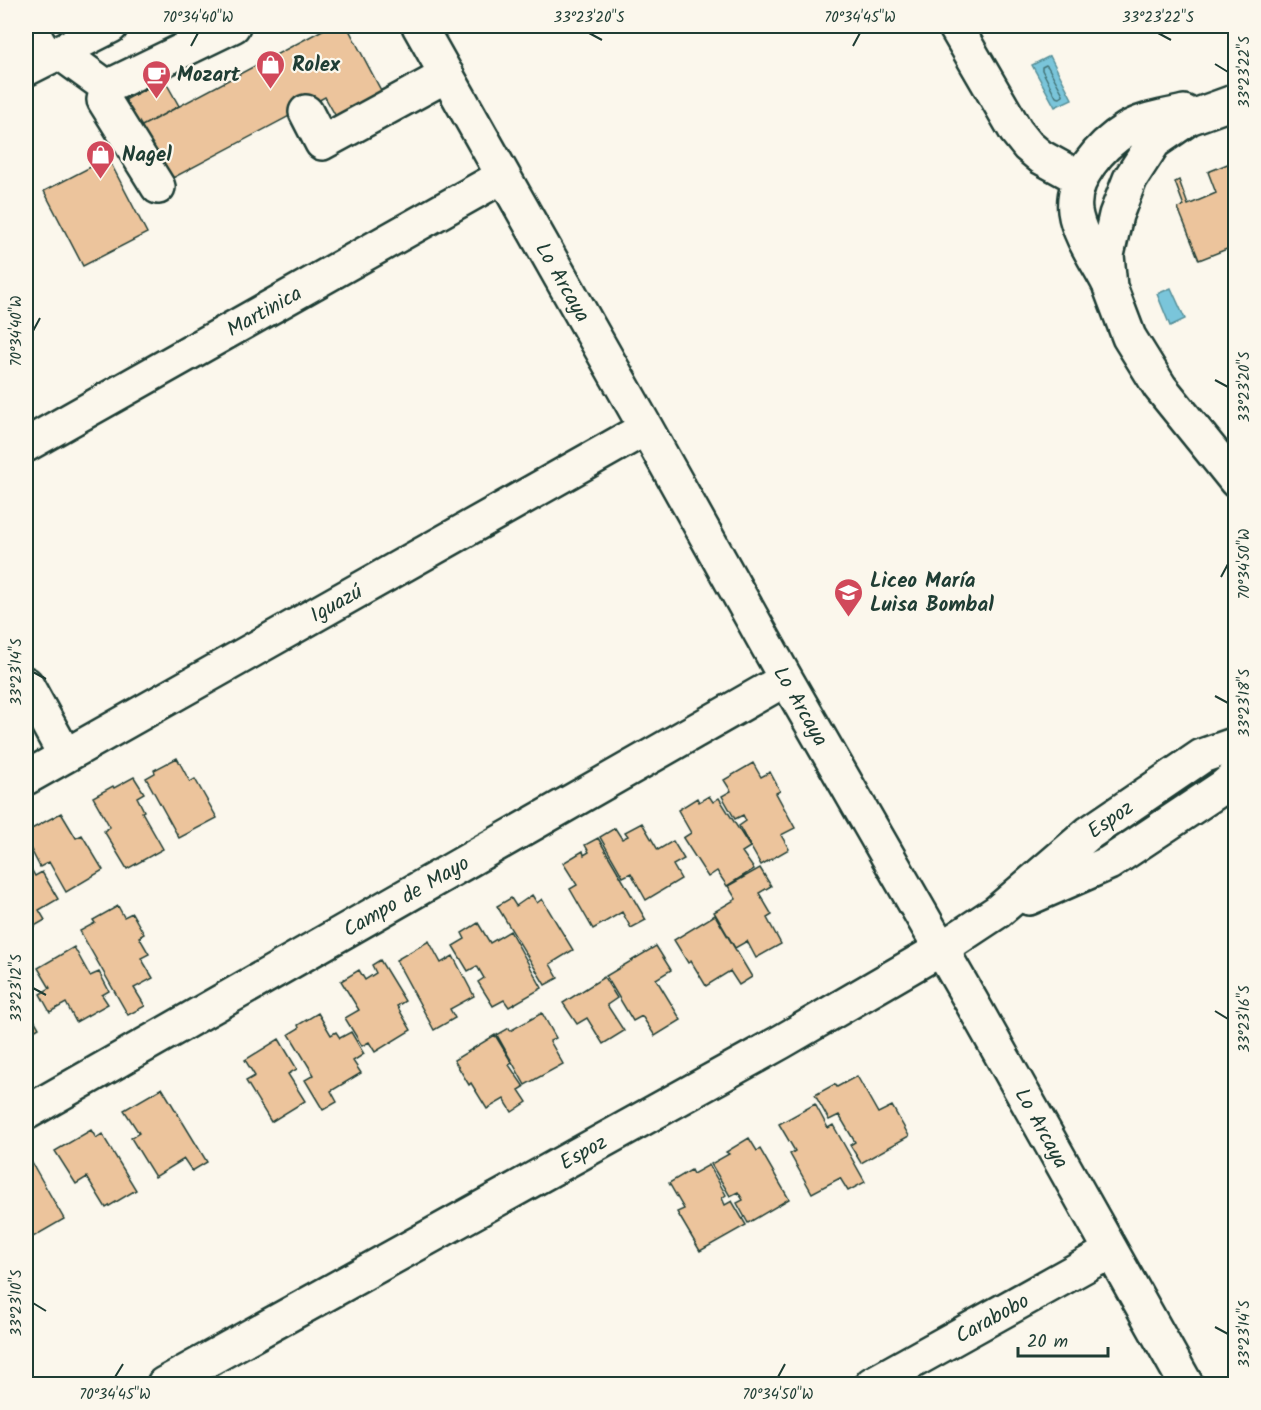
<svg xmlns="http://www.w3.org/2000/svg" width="1261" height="1410" viewBox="0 0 1261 1410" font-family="Kalam,sans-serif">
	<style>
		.water { fill: #7ac5da; stroke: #568f98; stroke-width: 1.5 }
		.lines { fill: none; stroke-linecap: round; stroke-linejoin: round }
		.shore { stroke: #437376; stroke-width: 1.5 }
		.building { fill: #ecc49c; stroke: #1f3d34; stroke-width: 1.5 }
		.minor-casing { stroke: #1f3d34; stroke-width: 38 }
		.major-casing { stroke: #1f3d34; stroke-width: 38 }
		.minor { stroke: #fbf7ec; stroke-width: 33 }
		.major { stroke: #fbf7ec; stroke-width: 33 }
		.ticks { fill: none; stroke: #1f3d34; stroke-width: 2 }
		.labels { text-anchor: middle; stroke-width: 4.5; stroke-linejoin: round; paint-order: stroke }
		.poi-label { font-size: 21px; font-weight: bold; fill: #1f3d34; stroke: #fbf7ec; text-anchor: start }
		.street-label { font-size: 21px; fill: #1f3d34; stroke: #fbf7ec }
		.neatline { fill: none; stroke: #1f3d34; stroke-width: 2 }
		.ticks-label { font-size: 15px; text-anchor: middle; fill: #1f3d34 }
	</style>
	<rect width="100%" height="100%" fill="#fbf7ec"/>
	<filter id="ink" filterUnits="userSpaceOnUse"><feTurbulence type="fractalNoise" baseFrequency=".0167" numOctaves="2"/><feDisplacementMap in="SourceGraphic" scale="12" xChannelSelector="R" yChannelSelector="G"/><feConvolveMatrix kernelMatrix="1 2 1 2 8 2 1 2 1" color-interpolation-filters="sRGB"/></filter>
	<g filter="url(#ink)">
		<path class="water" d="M1050,56L1072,99L1055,107L1032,65Z
			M1171,288L1185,319L1170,326L1157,294Z"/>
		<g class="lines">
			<path class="shore" d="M1046,65L1048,67L1063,94V96L1060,98L1056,97L1042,70V67Z"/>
		</g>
		<path class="building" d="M330,26H347L385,98L339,122L325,97L169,180L140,127Z
			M164,79L179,106L140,127L125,100Z
			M108,158L147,233L83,266L44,191Z
			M1230,163L1236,176V252L1234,253L1232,247L1199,260L1178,208L1184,206L1175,182L1179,180L1188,205L1216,193L1208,172Z
			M177,758L190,782L195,779L217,818L179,838L146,778L155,773L154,770Z
			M753,763L761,777L770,772L780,791L776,793L795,828L781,835L789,849L761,865L739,826L746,821L743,815L735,819L722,796L731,791L724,780Z
			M134,777L144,793L137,797L144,811L142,812L163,849L127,869L104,831L110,827L93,797L113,786L114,788Z
			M709,796L713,802L719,798L750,847L742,852L754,869L727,886L717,871L708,877L683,838L691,833L678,810L697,798L699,802Z
			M61,813L76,838L82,835L103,870L66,892L49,862L40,867L26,840V832Z
			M642,823L658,850L673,841L684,859L673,865L681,879L646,900L631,873L623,877L600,837L615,828L622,839L628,836L625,832Z
			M598,838L646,920L631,928L622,912L593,929L570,889L577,885L563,863L583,851L584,855L589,852L585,845Z
			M26,860L35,876L42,872L58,899L39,910L45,920L26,931Z
			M760,868L771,886L759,893L772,915L767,918L781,944L756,958L747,941L735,948L714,912L736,899L728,886Z
			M532,895L537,903L542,899L573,950L550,964L558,978L545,985L497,906L511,898L516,906Z
			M118,906L124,917L132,913L144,934L139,937L149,954L141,958L153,978L134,988L145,1006L128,1015L80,931L95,923L93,920Z
			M715,915L752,977L739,985L730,971L706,986L691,961L688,963L674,940Z
			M478,923L490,943L510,931L542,988L509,1007L504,1000L493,1006L478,982L484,978L477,966L468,971L453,946L465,939L462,933Z
			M429,941L441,963L453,956L474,996L450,1009L455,1018L434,1030L396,960Z
			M656,946L671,970L656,979L681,1020L655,1036L642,1016L633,1021L606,976Z
			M74,947L90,976L99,972L109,991L102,995L108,1004L76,1022L66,1003L50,1012L40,994L50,988L38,968Z
			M380,960L405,1001L397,1006L411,1030L375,1052L369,1042L362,1046L345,1018L359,1010L341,981L359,970L365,980L376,973L372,965Z
			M604,977L617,998L607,1005L624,1031L603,1044L587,1018L577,1024L563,1003Z
			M26,1006L39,1028L26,1036Z
			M318,1013L331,1035L336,1032L340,1038L351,1032L364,1054L353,1061L361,1073L331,1091L337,1102L323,1110L305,1080L314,1075L289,1034L299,1028L298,1025Z
			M542,1013L556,1038L550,1041L563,1064L525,1085L497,1035L509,1028L510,1031Z
			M495,1035L512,1063L509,1065L524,1087L519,1090L527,1102L512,1112L504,1099L487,1109L471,1083L469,1085L454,1060Z
			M279,1039L297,1069L288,1074L305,1101L271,1122L246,1081L255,1076L245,1060Z
			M857,1076L878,1113L892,1106L909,1136L861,1163L850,1145L855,1142L839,1115L829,1120L815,1095L835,1084L837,1087Z
			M162,1088L207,1162L192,1171L184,1159L155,1177L131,1138L139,1133L124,1110Z
			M815,1104L828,1128L833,1125L865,1182L848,1191L840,1178L812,1193L790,1154L795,1151L779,1124Z
			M91,1130L96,1138L102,1134L136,1190L106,1208L87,1177L76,1184L55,1151Z
			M749,1138L757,1151L760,1149L789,1199L748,1223L737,1203L743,1200L738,1192L730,1196L711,1164L729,1154L726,1152Z
			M32,1163L64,1219L26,1241V1167Z
			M709,1165L726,1195L722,1198L725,1205L732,1201L746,1225L700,1251L677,1212L684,1209L669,1183L691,1170L693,1174Z"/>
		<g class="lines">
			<defs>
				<path id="minor" d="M29,26L47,58
					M419,26L517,200L646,428L786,679L971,1001L1186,1384
					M955,26L1016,131L1028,146L1041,157L1081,179
					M59,52L107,87L233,26
					M107,87L104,100L158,187
					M1236,101L1189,118L1154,142L1130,179L1116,215L1107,255L1110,287L1129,337L1160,387L1236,481
					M306,112L322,143L447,75
					M1108,282C1097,261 1078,234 1075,211C1071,178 1101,145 1127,129C1144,119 1165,117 1184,112
					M26,445L503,176
					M26,684L65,755
					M26,778L646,428
					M1029,898L1109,863L1223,787L1236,776
					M26,1113L786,679
					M164,1384L781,1042L941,949L997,912L1089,833L1202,756L1236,744
					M872,1384L1111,1251"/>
				<path id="major" d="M26,69L111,26"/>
			</defs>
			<use href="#minor" class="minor-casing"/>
			<use href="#major" class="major-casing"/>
			<use href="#minor" class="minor"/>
			<use href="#major" class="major"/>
		</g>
	</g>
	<path class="ticks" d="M589,33L602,40M1158,33L1171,40M191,46L198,33M853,46L860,33M1215,64L1228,72M33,331L40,318M1215,380L1228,387M1221,577L1228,564M33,672L46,679M1215,696L1228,703M33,988L46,995M1215,1011L1228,1019M33,1303L46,1311M1215,1327L1228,1334M115,1377L123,1364M778,1377L785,1364"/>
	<defs>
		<symbol id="shop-pin" viewBox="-11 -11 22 30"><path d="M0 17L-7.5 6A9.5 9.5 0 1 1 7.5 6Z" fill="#d1495b" stroke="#fbf7ec"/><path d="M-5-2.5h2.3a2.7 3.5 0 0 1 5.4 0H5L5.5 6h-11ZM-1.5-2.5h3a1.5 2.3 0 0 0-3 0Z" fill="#fff"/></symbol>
		<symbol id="cafe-pin" viewBox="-11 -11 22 30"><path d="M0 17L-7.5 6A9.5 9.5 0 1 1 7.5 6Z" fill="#d1495b" stroke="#fbf7ec"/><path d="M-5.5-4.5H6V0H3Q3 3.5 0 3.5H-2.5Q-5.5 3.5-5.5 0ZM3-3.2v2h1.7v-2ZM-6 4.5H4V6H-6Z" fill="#fff"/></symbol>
		<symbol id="school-pin" viewBox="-11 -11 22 30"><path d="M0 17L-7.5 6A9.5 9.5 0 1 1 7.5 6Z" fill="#d1495b" stroke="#fbf7ec"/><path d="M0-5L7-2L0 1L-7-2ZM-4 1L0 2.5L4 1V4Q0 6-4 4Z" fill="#fff"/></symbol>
	</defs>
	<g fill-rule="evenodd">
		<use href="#shop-pin" x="254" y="48" width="33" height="45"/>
		<use href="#cafe-pin" x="140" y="58" width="33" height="45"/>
		<use href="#shop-pin" x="84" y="138" width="33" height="45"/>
		<use href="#school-pin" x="832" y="576" width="33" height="45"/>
	</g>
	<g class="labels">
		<g class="poi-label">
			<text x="292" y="71">Rolex</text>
			<text x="177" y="81">Mozart</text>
			<text x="122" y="161">Nagel</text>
			<text x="870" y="587">Liceo María<tspan x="870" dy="24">Luisa Bombal</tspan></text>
		</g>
		<g class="street-label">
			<text transform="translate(563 282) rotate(60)" y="7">Lo Arcaya</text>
			<text transform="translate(264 311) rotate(-29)" y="7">Martinica</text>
			<text transform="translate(336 603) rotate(-29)" y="7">Iguazú</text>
			<text transform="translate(801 706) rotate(60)" y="7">Lo Arcaya</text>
			<text transform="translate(1110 819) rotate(-35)" y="7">Espoz</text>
			<text transform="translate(406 896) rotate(-30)" y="7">Campo de Mayo</text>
			<text transform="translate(1042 1128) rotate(61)" y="7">Lo Arcaya</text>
			<text transform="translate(583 1152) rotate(-29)" y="7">Espoz</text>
			<text transform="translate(992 1318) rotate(-29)" y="7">Carabobo</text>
		</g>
	</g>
	<rect width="1261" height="1410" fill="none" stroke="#fbf7ec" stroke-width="66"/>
	<path d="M1018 1347v9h90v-9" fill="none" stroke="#1f3d34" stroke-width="3"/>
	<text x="1027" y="1347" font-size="18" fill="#1f3d34" stroke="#fbf7ec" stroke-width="4.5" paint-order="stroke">20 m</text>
	<rect x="33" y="33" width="1195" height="1344" class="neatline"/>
	<g class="ticks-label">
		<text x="198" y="22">70°34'40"W</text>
		<text x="589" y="22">33°23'20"S</text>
		<text x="860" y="22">70°34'45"W</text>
		<text x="1158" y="22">33°23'22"S</text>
		<text transform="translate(1244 72) rotate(-90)" y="5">33°23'22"S</text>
		<text transform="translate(16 331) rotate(-90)" y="5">70°34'40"W</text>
		<text transform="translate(1244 387) rotate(-90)" y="5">33°23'20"S</text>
		<text transform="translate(1244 564) rotate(-90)" y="5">70°34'50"W</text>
		<text transform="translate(16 672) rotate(-90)" y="5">33°23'14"S</text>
		<text transform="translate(1244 703) rotate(-90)" y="5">33°23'18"S</text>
		<text transform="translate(16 988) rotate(-90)" y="5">33°23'12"S</text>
		<text transform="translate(1244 1019) rotate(-90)" y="5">33°23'16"S</text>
		<text transform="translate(16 1303) rotate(-90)" y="5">33°23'10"S</text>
		<text transform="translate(1244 1334) rotate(-90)" y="5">33°23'14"S</text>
		<text x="115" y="1399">70°34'45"W</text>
		<text x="778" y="1399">70°34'50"W</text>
	</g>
</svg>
